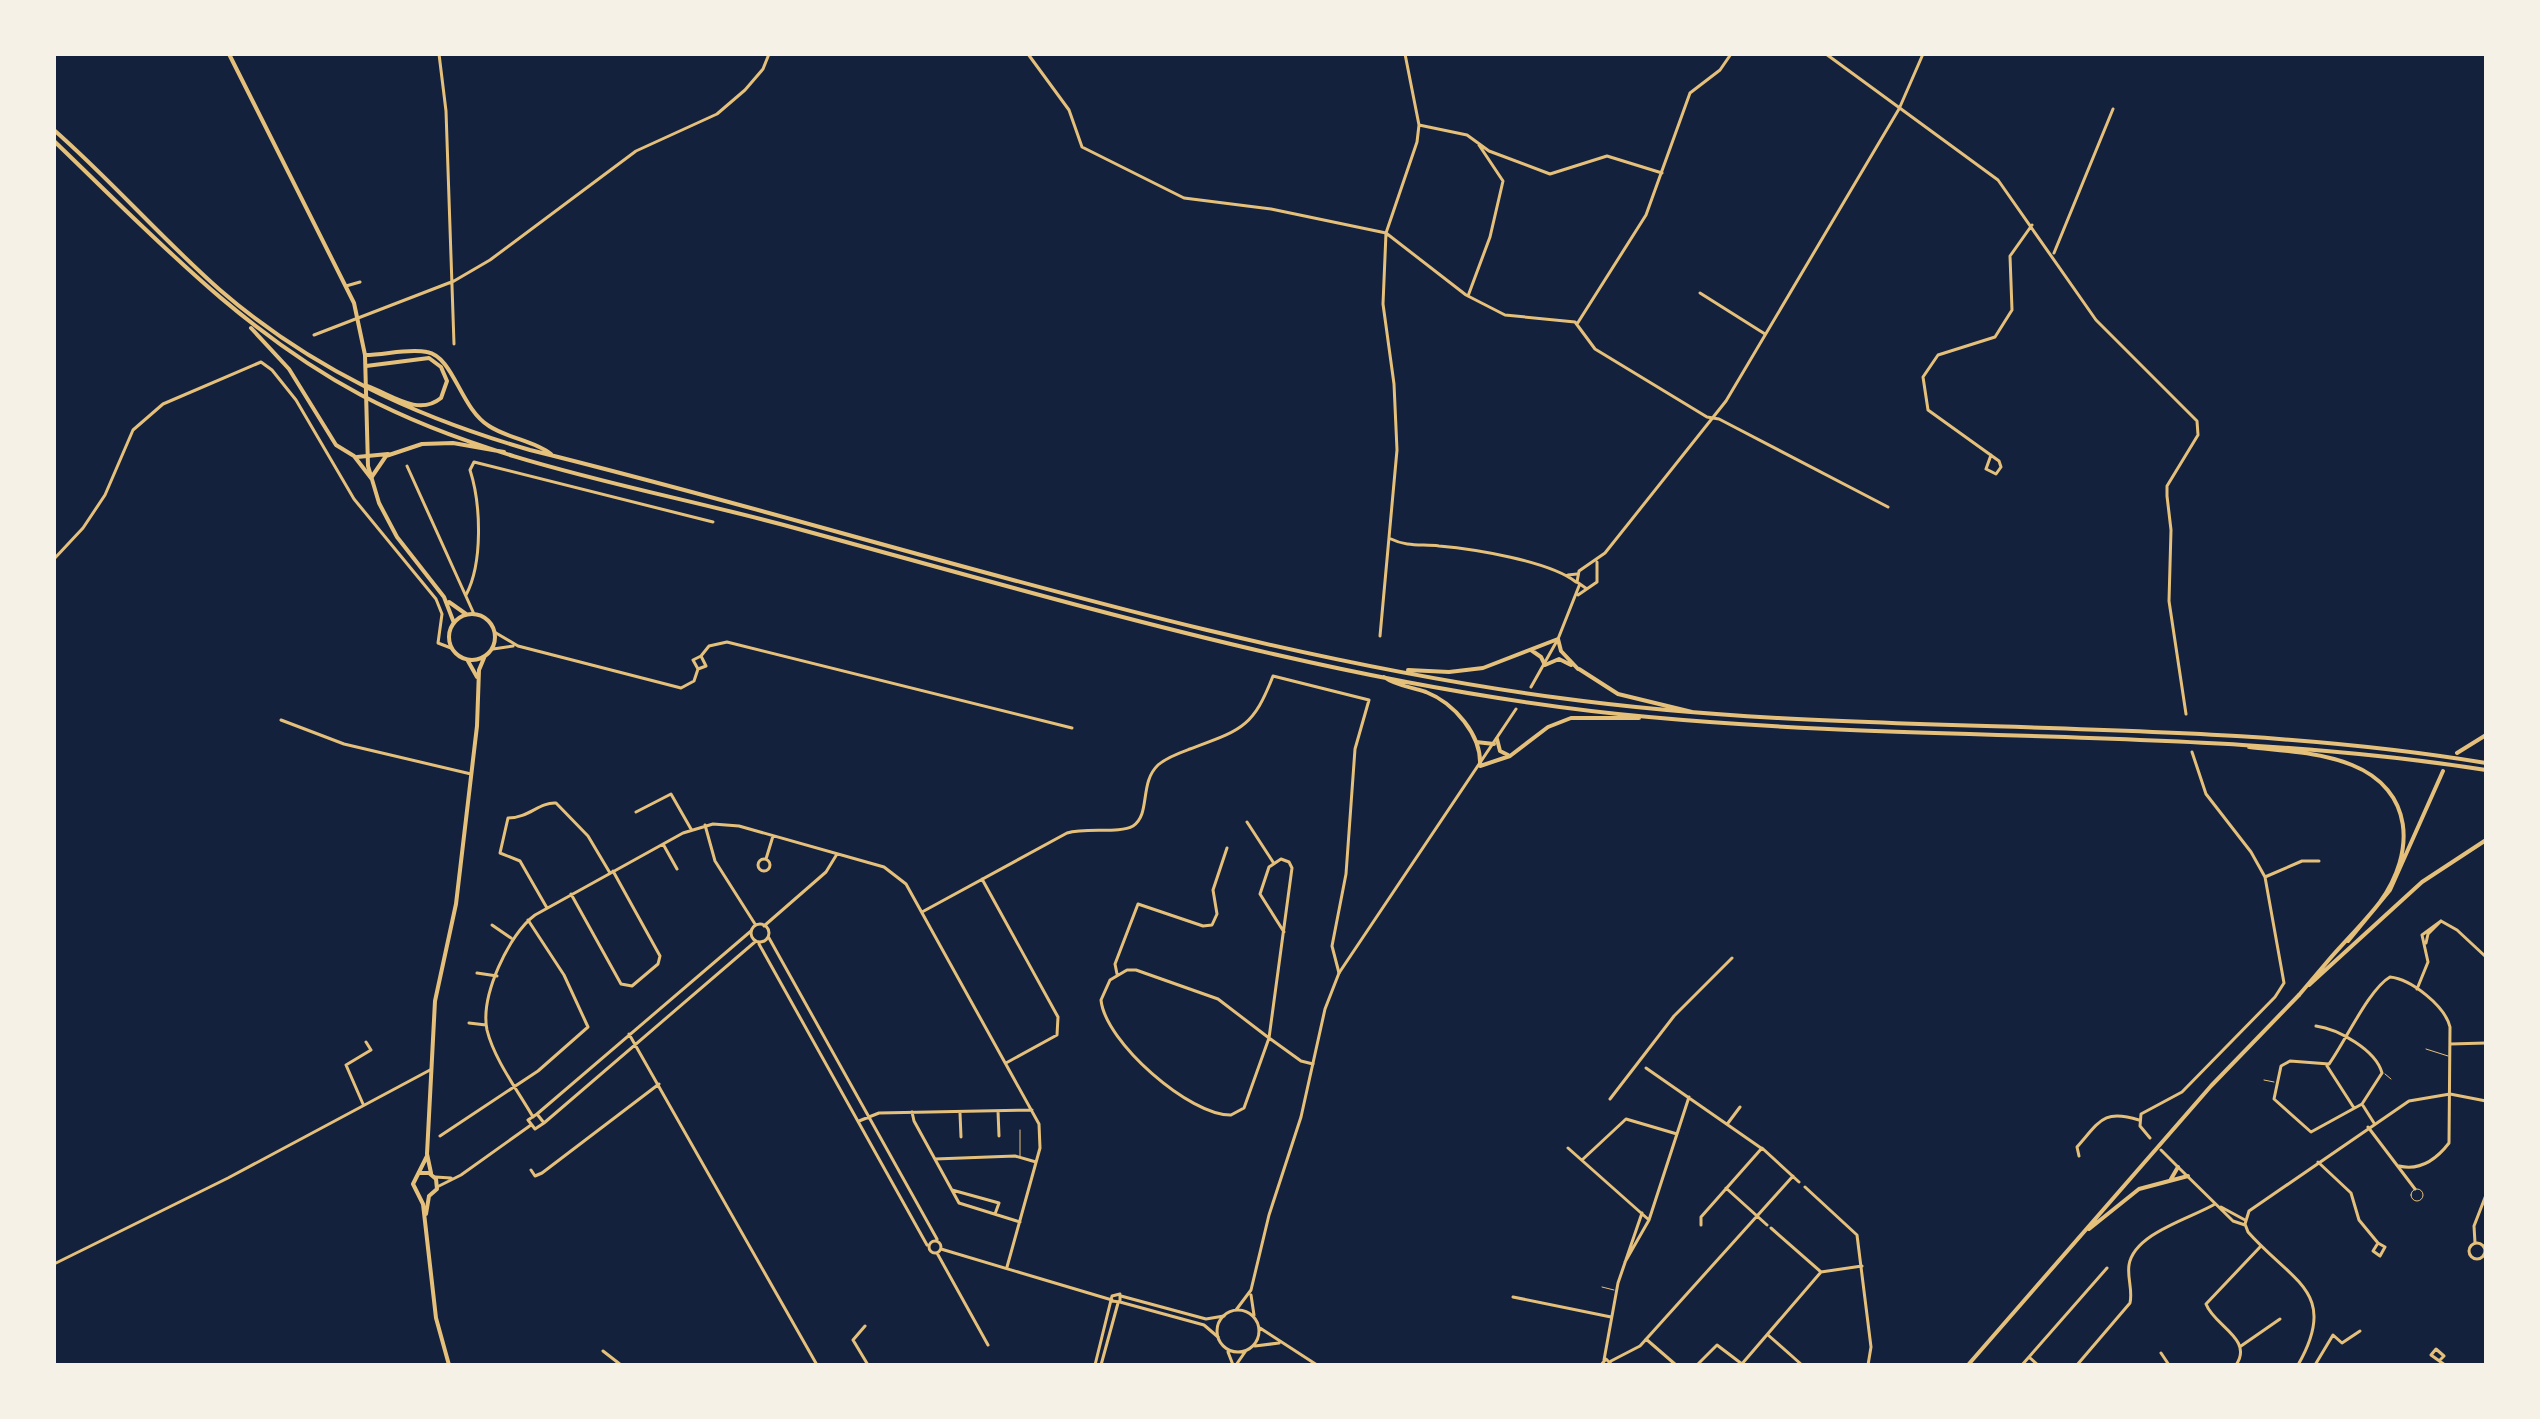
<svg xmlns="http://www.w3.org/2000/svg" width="2540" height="1419" viewBox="0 0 2540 1419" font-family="'Fira Sans',sans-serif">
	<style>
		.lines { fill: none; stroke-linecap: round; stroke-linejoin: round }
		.service { stroke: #e5c07b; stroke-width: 1 }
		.minor { stroke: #e5c07b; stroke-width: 3 }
		.tertiary { stroke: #e5c07b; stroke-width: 3 }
		.secondary { stroke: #e5c07b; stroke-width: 4 }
		.primary { stroke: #e5c07b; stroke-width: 4 }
		.trunk { stroke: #e5c07b; stroke-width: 4 }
	</style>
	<rect width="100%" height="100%" fill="#14213d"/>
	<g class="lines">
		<path class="service" d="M2426,1049L2448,1056
			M2385,1074L2391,1079
			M2264,1080L2274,1082
			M1020,1130V1156
			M2411 1195a6 6 0 1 1 12 0a6 6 0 1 1-12 0Z
			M1602,1287L1614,1290"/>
		<path class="minor" d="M439,54L446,111L454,344
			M1028,54L1069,110L1082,147L1184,198L1271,209L1386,233L1466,295L1505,315L1575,322L1595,349L1707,417L1719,419L1888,507
			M1826,54L1998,180L2096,320L2197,421L2198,435L2167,486V496L2171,530L2169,601L2186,714
			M1419,125L1467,135L1489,151L1550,174L1607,156L1662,173
			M2054,253L2113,109
			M346,286L360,282
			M1700,293L1765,334
			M1468,296L1490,237L1503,181L1479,145
			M1577,324L1646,215L1690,93L1720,70L1731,54
			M314,335L454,281L490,260L636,151L717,114L745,90L763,69L769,54
			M1991,455L1986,469L1996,474L2001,467L1999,461L1928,410L1923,377L1938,355L1995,337L2012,310L2010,256L2032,225
			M407,466L474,614
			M1391,539C1407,547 1422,544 1439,546C1474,549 1549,561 1576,582
			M54,559L83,528L105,495L133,430L163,404L261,362L272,370L296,400L354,499L436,599L442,614L438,643L451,648
			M1568,575L1577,574
			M466,595C483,563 481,504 470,470L474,462L713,522
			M496,633L518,646L681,688L694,681L698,669L706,666L701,656L693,660L698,669
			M1380,636L1397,450L1394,384L1383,304L1386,233L1417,142L1419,125L1405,54
			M493,649L513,646
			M701,656L709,646L727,642L1072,728
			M281,720L344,744L471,774
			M636,812L671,794L691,829
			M1247,822L1273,862
			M705,825L715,861L755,924
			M663,844L677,869
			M758 865a6 6 0 1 1 12 0a6 6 0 1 1-12 0Z
			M766,859L773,836
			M2265,877L2302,861H2319
			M982,879L1058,1017L1057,1035L1006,1063
			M571,894L621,984L632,986L658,964L660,956L613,871
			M547,908L520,861L500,853L508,818C529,818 539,802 556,803L588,836L610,873
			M922,912L1067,833C1086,827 1119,834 1133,826C1151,814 1139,783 1158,765C1167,757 1179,753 1190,749C1241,730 1253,728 1273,676L1369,700L1355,749L1346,874L1332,946L1339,973
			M2441,921L2457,930L2486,957
			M751 933a9 9 0 1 1 18 0a9 9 0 1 1-18 0Z
			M492,925L511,938
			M764,926L826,872L837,854
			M1284,932L1260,894L1269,867L1281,859L1289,862L1292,868L1269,1038L1301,1061L1313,1064
			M769,938L937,1239
			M2426,943L2428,934L2441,921
			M759,944L927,1245
			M1127,970H1136L1218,999L1269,1038L1244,1108L1231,1115C1190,1116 1105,1042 1101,1000L1110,980Z
			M477,973L497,976
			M1117,974L1115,964L1138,904L1203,926L1212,925L1217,914L1213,890L1227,848
			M2417,989L2428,962L2422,935L2441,921
			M469,1023L486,1025
			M2316,1026C2338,1029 2376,1050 2382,1073L2362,1104L2311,1132L2274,1099L2281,1066L2290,1061L2329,1064C2345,1042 2369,989 2390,977C2411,979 2445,1006 2450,1027L2449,1143C2436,1160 2420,1171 2399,1166
			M629,1034L817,1365
			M2450,1044L2486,1043
			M2327,1066L2354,1108
			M1646,1068L1761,1148
			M1610,1099L1674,1016L1732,958
			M363,1104L346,1065L371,1050L366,1042
			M2362,1104L2374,1123
			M998,1111L999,1136
			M912,1112L914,1121L959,1203L1020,1222
			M960,1113L961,1137
			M537,1114L751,931
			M537,1114L544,1123L535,1129L528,1120Z
			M533,1117C518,1091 494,1059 487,1030C480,996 509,934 535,915L683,833L713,824L739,826L884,867L906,884L1039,1124L1040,1148L1007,1267
			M859,1121L879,1113L1032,1110
			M544,1123L756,941
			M1728,1123L1740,1107
			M2368,1127L2415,1189
			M440,1136L538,1071L588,1027L564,975L528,920
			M2150,1138L2140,1126L2141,1114L2182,1092L2275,997L2284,983L2265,877L2251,852L2206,794L2192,752
			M1568,1148L1649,1220
			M2161,1150L2178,1167
			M2079,1156L2077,1147C2100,1121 2103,1109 2139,1120
			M935,1159L1015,1156L1036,1162
			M1582,1160L1626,1119L1677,1134
			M2318,1162L2351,1193L2359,1220L2378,1243L2385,1247L2380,1256L2373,1251L2378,1243
			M531,1170L535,1176L542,1173L659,1084
			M435,1177L451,1178
			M437,1187L461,1175L531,1125
			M1805,1187L1857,1235L1871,1347L1868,1365
			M1726,1188L1767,1225
			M952,1190L999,1203L995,1214
			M1701,1225V1217L1762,1148L1799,1182
			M1771,1228L1821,1272L1862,1266
			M929 1247a6 6 0 1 1 12 0a6 6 0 1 1-12 0Z
			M2469 1251a8 8 0 1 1 16 0a8 8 0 1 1-16 0Z
			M2475,1243L2474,1226L2486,1195
			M941,1249L1112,1300
			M937,1253L988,1345
			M1625,1262L1649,1220L1689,1097
			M54,1264L228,1178L430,1070
			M1121,1296L1206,1319L1224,1316
			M1513,1297L1611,1317
			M1120,1302L1204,1325L1218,1337
			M865,1326L853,1340L868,1365
			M1768,1335L1802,1365
			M1646,1339L1676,1365
			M2241,1346L2280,1319
			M603,1351L621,1365
			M2161,1353L2169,1365
			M2029,1357L2038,1365
			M1604,1360L1618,1283L1642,1213
			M2440,1360L2444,1356L2436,1349L2431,1355L2445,1365
			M1611,1361L1640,1346L1793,1176
			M1095,1365L1112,1296L1120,1294V1302L1112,1301
			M1101,1365L1118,1303
			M1601,1365L1606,1359L1612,1365
			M1697,1365L1717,1345L1742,1364
			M1741,1365L1821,1272
			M2022,1365L2107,1268
			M2077,1365L2130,1303C2133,1290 2127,1278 2129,1265C2134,1233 2192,1218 2215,1204
			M2236,1365C2254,1339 2214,1326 2206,1304L2261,1246
			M2315,1365L2333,1335L2342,1343L2360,1331"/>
		<path class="tertiary" d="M1587,589L1577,582L1579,571L1605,553L1726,401L1899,109L1923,54
			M1578,595L1597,582V562
			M1531,687L1558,639L1579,586
			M2178,1167L2233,1221L2245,1225
			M2221,1207L2245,1220
			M1251,1295L1254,1315
			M1217 1331a21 21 0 1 1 42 0a21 21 0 1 1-42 0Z
			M1236,1310L1251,1290L1269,1215L1301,1117L1325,1009L1339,973L1516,709
			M1260,1328L1317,1365
			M1255,1346L1279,1343
			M1228,1352L1233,1365
			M1236,1365L1245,1352
			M2298,1365C2340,1292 2292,1282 2248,1232L2245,1224L2249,1211L2409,1101L2450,1094L2486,1101"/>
		<path class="secondary" d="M229,54L354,303L365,355L368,466L379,503L397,537L444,597L454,623
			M449,602L466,614
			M449 637a23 23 0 1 1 46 0a23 23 0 1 1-46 0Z
			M468,661L477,677
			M427,1156L413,1184L423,1204L436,1318L449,1365
			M420,1173H429L436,1179L437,1189L429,1196
			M431,1173L427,1154L435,1001L456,904L477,726L479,670L484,658
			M426,1214L429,1196"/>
		<path class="primary" d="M2171,1179L2178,1167
			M2089,1229L2139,1189L2188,1176
			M1968,1365L2211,1086L2299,995"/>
		<path class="trunk" d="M54,130C112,181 162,239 220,290C311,369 416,417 530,450C872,534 1209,651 1560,698C1867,740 2179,712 2486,763
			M54,141C151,234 241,331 361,395C489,463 641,487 780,524C1065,601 1354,690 1649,717C1928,743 2209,727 2486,770
			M251,328L289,369L336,445L354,456L371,478L386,456L422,444L453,443L504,452
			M365,355C385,355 408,348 427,352C454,357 460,408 489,426C507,438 535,441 551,454
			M366,366L429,358L441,367L447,381L441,398C418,417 390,394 367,386
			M357,457L388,454
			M1531,650L1541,657L1545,665L1559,659L1571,665
			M1579,669L1618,694L1692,712
			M1408,670L1449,672L1483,668L1558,639L1561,651L1578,669
			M1384,677C1396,686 1412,687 1426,692C1454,703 1482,735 1480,766L1510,756L1548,727L1571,718H1639
			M1497,739L1500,751L1508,755
			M1476,742L1494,744
			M2249,747C2283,751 2320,752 2352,765C2414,790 2416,852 2380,902C2364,923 2344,942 2327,962
			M2457,753L2486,735
			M2348,941L2390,890L2443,771
			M2309,985L2422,882L2486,840
			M2299,995L2327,962"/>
	</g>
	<rect width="2540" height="1419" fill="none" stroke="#f6f1e7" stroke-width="112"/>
</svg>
